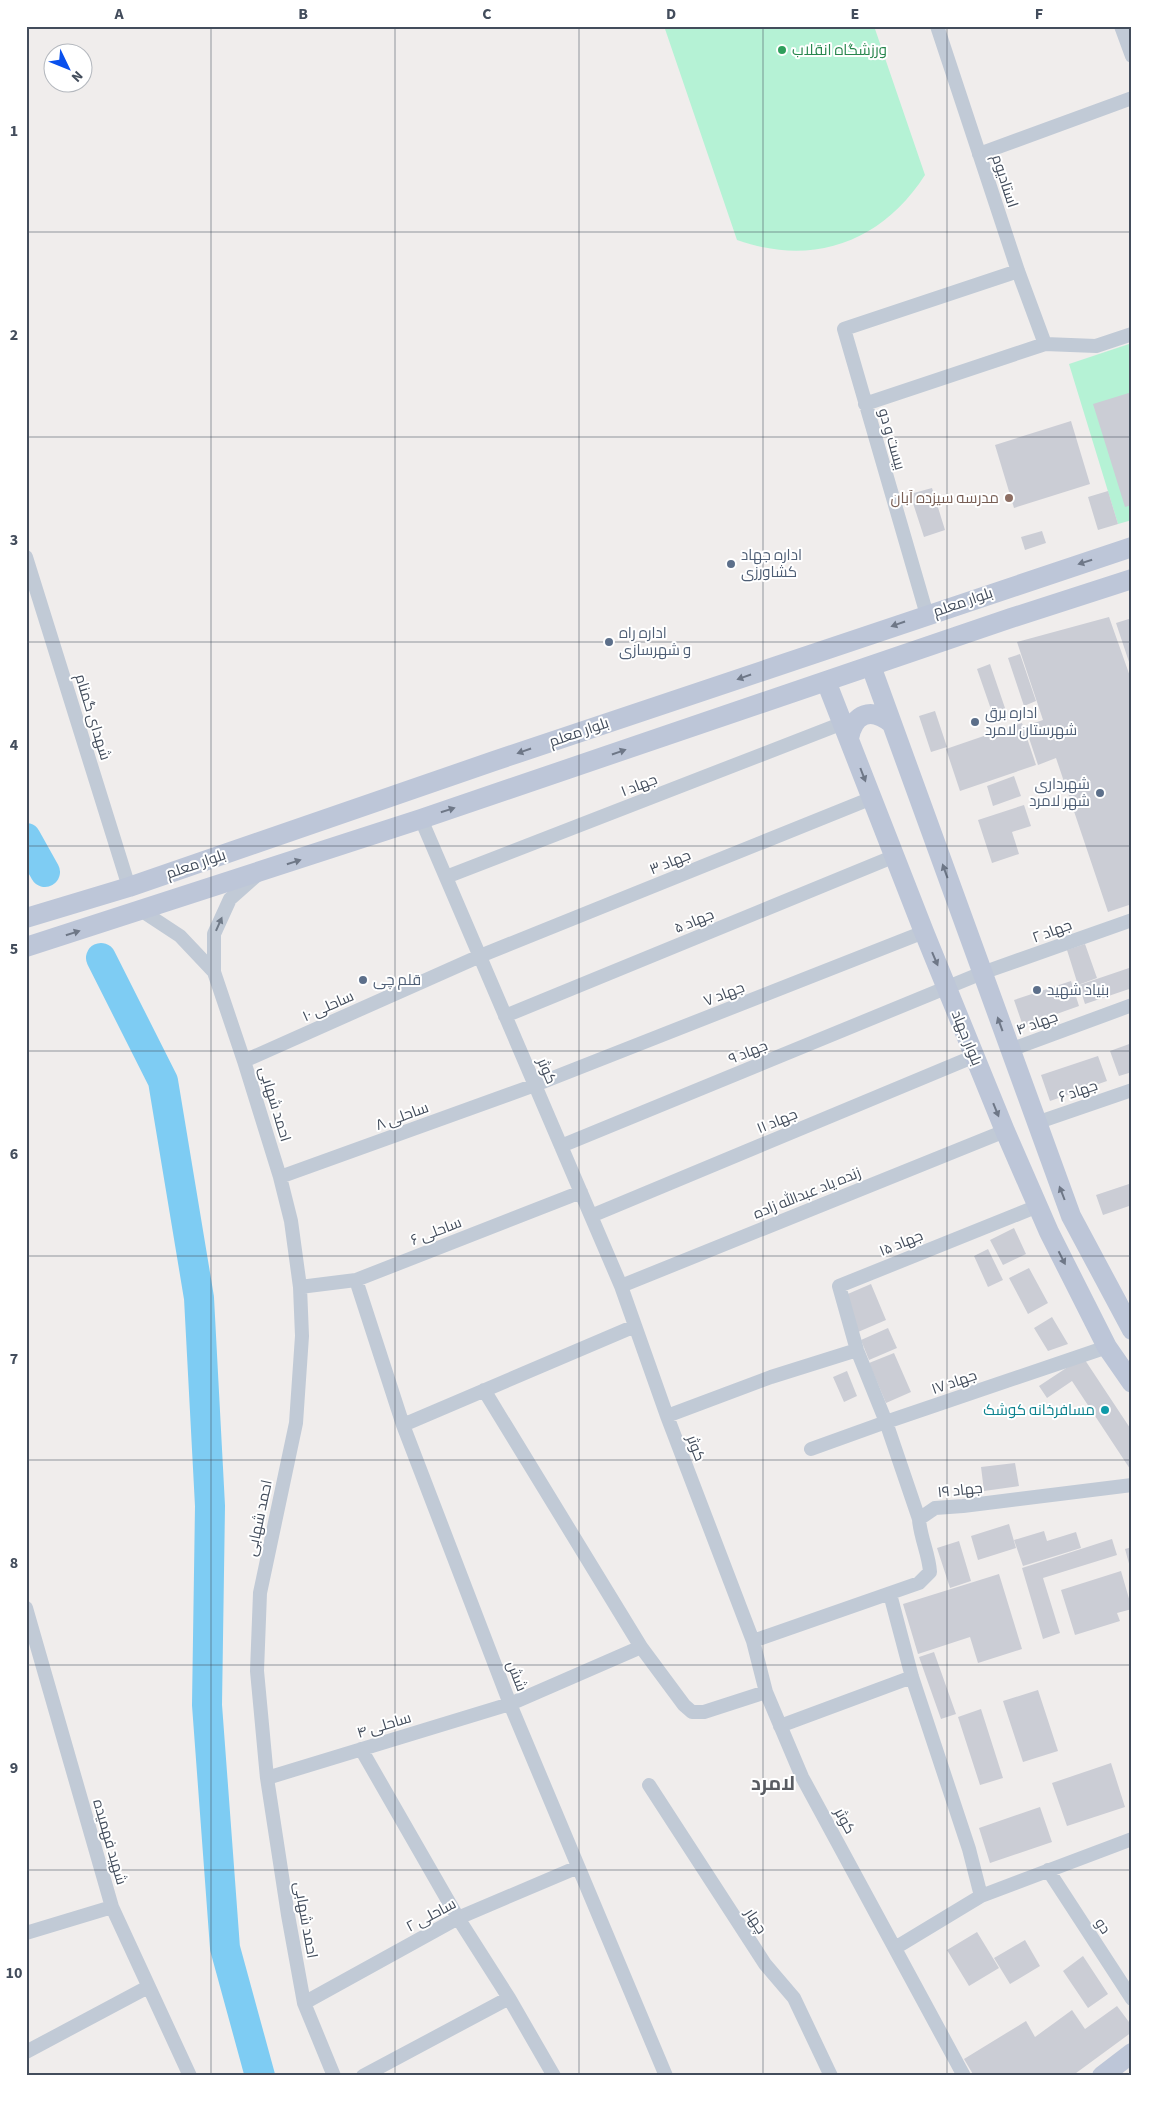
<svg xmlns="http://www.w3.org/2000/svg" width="1158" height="2102" viewBox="0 0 1158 2102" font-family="'Source Sans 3',Cairo,sans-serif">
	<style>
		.green { fill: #b5f2d5 }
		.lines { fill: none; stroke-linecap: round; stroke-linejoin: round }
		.river { stroke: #7eccf3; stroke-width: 30 }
		.building { fill: #cbcdd5 }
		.street { stroke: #c1cad6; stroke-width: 14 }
		.secondary { stroke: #bdc6d8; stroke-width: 20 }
		.oneway { fill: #6e7787 }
		.oneway2 { fill: #6f7987 }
		.grid { fill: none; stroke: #434d5c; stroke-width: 1; stroke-opacity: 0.55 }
		.leisure-dot { fill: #2e9e5b; stroke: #fff; stroke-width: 2 }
		.education-dot { fill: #8d6e63; stroke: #fff; stroke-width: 2 }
		.service-dot { fill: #5c6f8a; stroke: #fff; stroke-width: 2 }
		.culture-dot { fill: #0f9aa8; stroke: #fff; stroke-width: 2 }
		.labels { text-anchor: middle; stroke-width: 4; stroke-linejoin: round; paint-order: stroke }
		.leisure-label { font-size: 15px; fill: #27864d; stroke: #fff; text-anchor: start }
		.street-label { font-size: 15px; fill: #434d5c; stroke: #fff }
		.education-label { font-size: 15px; fill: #785e54; stroke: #fff; text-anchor: end }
		.service-label { font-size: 15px; fill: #4e5e75; stroke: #fff; text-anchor: start }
		.culture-label { font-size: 15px; fill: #0d838f; stroke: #fff; text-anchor: end }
		.district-label { font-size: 20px; font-weight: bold; fill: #595c62; stroke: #fff }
		.neatline { fill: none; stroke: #434d5c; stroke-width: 2 }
		.grid-label { font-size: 16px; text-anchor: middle; font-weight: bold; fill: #434d5c }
	</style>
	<rect width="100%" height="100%" fill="#f0edec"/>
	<path class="green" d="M664,26H874L925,175C882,242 813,267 737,240Z
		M1132,343V520L1118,524L1069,364Z"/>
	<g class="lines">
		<path class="river" d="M26,838L45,872
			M101,958L163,1081L199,1298L210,1506L207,1705L225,1948L260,2076"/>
	</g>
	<path class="building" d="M1132,392V505L1125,507L1093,404Z
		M1071,421L1090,484L1014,508L995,445Z
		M932,488L945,530L924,537L910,494Z
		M1108,491L1118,524L1098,530L1088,497Z
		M1042,531L1046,543L1025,550L1021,537Z
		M1109,617L1132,682V904L1108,912L1056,758L1038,765L1025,726L1043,720L1017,642Z
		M1132,618V668H1131L1116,623Z
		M1020,654L1036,701L1024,706L1008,658Z
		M990,664L1006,711L993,715L977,669Z
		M935,711L947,747L931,752L919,716Z
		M1022,723L1036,765L960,791L946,749Z
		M1014,776L1021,796L993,806L987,786Z
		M1024,805L1031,826L1012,832L1019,854L992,863L978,820Z
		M1085,944L1097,978L1078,985L1067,950Z
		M1132,967V988L1085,1004L1079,985Z
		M1071,981L1079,1006L1023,1026L1014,1000Z
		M1132,1043V1072L1119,1076L1110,1051Z
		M1098,1056L1107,1081L1050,1101L1041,1075Z
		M1132,1183V1205L1103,1215L1096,1195Z
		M1014,1228L1026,1254L1003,1265L990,1240Z
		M988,1249L1003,1280L988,1287L974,1256Z
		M1029,1268L1048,1303L1028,1314L1009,1278Z
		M871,1284L886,1320L858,1332L843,1296Z
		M1052,1317L1068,1344L1048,1351L1034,1328Z
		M888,1328L897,1348L869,1360L861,1340Z
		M894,1353L911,1392L886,1403L869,1363Z
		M1083,1357L1132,1431V1472L1072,1381L1047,1398L1039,1386Z
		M847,1371L857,1396L844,1402L833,1377Z
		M1015,1463L1019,1486L984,1491L981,1467Z
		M1009,1524L1016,1548L978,1560L971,1536Z
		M1044,1531L1047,1541L1076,1532L1081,1548L1023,1566L1014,1540Z
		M1112,1539L1117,1555L1043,1578L1060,1633L1043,1639L1022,1568Z
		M959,1541L971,1581L950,1588L937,1548Z
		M1132,1547V1571H1131L1125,1549Z
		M1121,1571L1132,1609L1117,1613L1120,1621L1075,1635L1061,1590Z
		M999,1574L1022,1649L978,1663L970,1637L918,1654L903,1604Z
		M934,1652L956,1714L941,1719L919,1657Z
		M1038,1690L1058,1751L1023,1762L1003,1701Z
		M981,1709L1003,1778L980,1785L958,1717Z
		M1111,1763L1125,1807L1067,1826L1052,1783Z
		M1040,1807L1052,1842L990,1863L979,1828Z
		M977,1932L999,1968L969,1986L947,1950Z
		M1025,1940L1040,1966L1010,1984L994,1958Z
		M1083,1956L1108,1994L1088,2008L1063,1971Z
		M1117,2006L1132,2026V2032L1072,2076H974L964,2059L1026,2021L1035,2037L1072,2010L1085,2029Z"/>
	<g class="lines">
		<path class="street" d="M937,26L1018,271L1045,344
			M1121,26L1132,56
			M979,154L1132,98
			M865,404L1045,344L1096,346L1132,334
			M26,557L129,887
			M927,615L844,329L1018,271
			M421,819L621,1286L667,1416L753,1641L766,1692L802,1777L964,2076
			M256,876L230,899L214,934V972L244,1061L280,1177L291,1221L300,1287L302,1336L296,1423L260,1593L257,1671L267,1778L288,1915L304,2003L334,2076
			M446,877L843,723
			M142,911L180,936L214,972
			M505,1016L895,856
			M1010,1050L1132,1005
			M244,1061L480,956L872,798
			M1036,1123L1132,1090
			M561,1146L982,973L1132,920
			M280,1177L535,1085L924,932
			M1038,1206L839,1286L857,1350L886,1422L1107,1347
			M591,1216L975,1056
			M356,1280L403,1425L510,1704L666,2076
			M621,1286L1005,1131
			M300,1287L356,1280L581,1192
			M484,1390L641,1647L684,1705L692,1712H704L766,1692
			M667,1416L771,1377L857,1350
			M403,1425L635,1326
			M811,1449L886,1422L919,1519
			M890,1594L912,1677L969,1849L981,1896
			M26,1608L112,1907L190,2076
			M753,1641L919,1583L930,1572C929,1554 920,1537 919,1519L935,1508L963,1506L1132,1485
			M780,1726L912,1677
			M361,1749L458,1918L509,1998L554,2076
			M267,1778L510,1704L641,1647
			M649,1785L765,1964L794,1998L831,2076
			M1048,1870L1132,1999
			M26,1933L112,1907
			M895,1948L981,1896L1132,1839
			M304,2003L458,1918L578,1867
			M26,2052L148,1987
			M363,2076L509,1998"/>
		<path class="secondary" d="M871,666L1071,1216L1132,1330
			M826,681L924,932L1005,1131L1049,1232L1107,1347L1132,1383
			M849,738C854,713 871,707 891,723
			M26,918L129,887L494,761L1132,547
			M26,947L421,819L1011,618L1132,579
			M1102,2076L1132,2053"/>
	</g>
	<defs><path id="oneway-solid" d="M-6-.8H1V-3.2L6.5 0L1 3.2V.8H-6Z" transform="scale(1.25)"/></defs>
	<g class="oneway">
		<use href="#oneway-solid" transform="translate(1085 562) rotate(162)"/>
		<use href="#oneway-solid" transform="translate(898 624) rotate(161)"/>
		<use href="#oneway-solid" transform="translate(744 677) rotate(161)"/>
		<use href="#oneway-solid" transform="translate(524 751) rotate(161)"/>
		<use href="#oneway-solid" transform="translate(619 752) rotate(-19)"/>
		<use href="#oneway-solid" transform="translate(863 775) rotate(69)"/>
		<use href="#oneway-solid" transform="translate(448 810) rotate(-18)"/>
		<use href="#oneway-solid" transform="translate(294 862) rotate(-18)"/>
		<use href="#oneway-solid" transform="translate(945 871) rotate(-110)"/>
		<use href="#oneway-solid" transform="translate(73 933) rotate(-18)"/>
		<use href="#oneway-solid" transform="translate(935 959) rotate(67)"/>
		<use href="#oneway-solid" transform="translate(1000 1024) rotate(-110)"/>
		<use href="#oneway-solid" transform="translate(996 1110) rotate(68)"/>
		<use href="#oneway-solid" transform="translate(1062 1193) rotate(-111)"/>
		<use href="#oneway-solid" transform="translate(1062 1258) rotate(63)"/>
	</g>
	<use class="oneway2" href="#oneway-solid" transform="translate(219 924) rotate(-66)"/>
	<path class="grid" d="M211,26V2076M395,26V2076M579,26V2076M763,26V2076M947,26V2076M26,232H1132M26,437H1132M26,642H1132M26,846H1132M26,1051H1132M26,1256H1132M26,1460H1132M26,1665H1132M26,1870H1132"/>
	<circle class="leisure-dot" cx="782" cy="50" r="5"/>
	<circle class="education-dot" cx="1009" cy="498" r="5"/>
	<g class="service-dot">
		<circle cx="731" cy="564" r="5"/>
		<circle cx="609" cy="642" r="5"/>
		<circle cx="975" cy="722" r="5"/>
		<circle cx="1100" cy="793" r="5"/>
		<circle cx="363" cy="980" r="5"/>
		<circle cx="1037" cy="990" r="5"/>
	</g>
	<circle class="culture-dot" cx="1105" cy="1410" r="5"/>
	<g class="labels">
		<g class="leisure-label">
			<text x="792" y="55">ورزشگاه انقلاب</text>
		</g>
		<g class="street-label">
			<text transform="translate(1005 181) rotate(72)" y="5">استادیوم</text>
			<text transform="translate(892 439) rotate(74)" y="5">بیست و دو</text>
			<text transform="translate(963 602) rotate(-19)" y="5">بلوار معلم</text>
			<text transform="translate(93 717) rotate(73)" y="5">شهدای گمنام</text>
			<text transform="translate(579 732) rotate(-19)" y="5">بلوار معلم</text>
			<text transform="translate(639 785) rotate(-21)" y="5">جهاد ۱</text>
			<text transform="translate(670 862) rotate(-22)" y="5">جهاد ۳</text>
			<text transform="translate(196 864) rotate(-19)" y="5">بلوار معلم</text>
			<text transform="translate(694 921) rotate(-22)" y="5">جهاد ۵</text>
			<text transform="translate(1052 931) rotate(-20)" y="5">جهاد ۲</text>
			<text transform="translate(724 994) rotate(-21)" y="5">جهاد ۷</text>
			<text transform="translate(328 1006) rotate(-24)" y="5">ساحلی ۱۰</text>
			<text transform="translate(1037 1023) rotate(-20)" y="5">جهاد ۴</text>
			<text transform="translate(967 1038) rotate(68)" y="5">بلوار جهاد</text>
			<text transform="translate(748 1052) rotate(-22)" y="5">جهاد ۹</text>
			<text transform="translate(547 1071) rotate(67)" y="5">کوثر</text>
			<text transform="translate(1078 1091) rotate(-19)" y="5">جهاد ۶</text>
			<text transform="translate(275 1104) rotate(73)" y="5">احمد شهابی</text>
			<text transform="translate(402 1116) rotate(-20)" y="5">ساحلی ۸</text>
			<text transform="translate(777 1121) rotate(-22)" y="5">جهاد ۱۱</text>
			<text transform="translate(807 1193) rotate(-22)" y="5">زنده یاد عبدالله زاده</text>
			<text transform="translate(436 1231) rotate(-21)" y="5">ساحلی ۶</text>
			<text transform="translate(901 1243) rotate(-22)" y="5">جهاد ۱۵</text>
			<text transform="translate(954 1382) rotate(-19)" y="5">جهاد ۱۷</text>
			<text transform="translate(696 1448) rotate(69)" y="5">کوثر</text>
			<text transform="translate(960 1490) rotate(-6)" y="5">جهاد ۱۹</text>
			<text transform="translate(259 1518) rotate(-78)" y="5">احمد شهابی</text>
			<text transform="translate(517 1676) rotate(69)" y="5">شش</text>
			<text transform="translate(384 1725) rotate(-17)" y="5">ساحلی ۴</text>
			<text transform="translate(845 1821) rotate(62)" y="5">کوثر</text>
			<text transform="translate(110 1842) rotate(74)" y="5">شهید فهمیده</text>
			<text transform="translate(431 1915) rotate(-28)" y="5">ساحلی ۲</text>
			<text transform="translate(306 1920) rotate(80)" y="5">احمد شهابی</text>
			<text transform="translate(756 1921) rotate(57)" y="5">چهار</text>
			<text transform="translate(1103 1926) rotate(57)" y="5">دو</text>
		</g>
		<g class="education-label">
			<text x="999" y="503">مدرسه سیزده آبان</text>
		</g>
		<g class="service-label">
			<text x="741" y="560">اداره جهاد<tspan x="741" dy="17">کشاورزی</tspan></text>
			<text x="619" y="638">اداره راه<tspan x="619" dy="17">و شهرسازی</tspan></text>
			<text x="985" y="718">اداره برق<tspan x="985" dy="17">شهرستان لامرد</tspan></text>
			<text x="1090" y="789" text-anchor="end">شهرداری<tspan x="1090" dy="17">شهر لامرد</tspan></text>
			<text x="373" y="985">قلم چی</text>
			<text x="1047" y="995">بنیاد شهید</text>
		</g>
		<g class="culture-label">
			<text x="1095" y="1415">مسافرخانه کوشک</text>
		</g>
		<g class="district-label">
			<text x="773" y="1790">لامرد</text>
		</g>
	</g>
	<rect width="1158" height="2102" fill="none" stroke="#ffffff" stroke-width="55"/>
	<g transform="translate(68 68) rotate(133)"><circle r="24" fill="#ffffff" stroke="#b4b8be"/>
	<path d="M0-4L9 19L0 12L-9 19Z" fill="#0950ed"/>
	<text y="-8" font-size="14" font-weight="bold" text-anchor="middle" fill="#434d5c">N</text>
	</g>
	<rect x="28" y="28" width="1102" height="2046" class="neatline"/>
	<g class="grid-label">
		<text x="119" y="19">A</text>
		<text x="303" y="19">B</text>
		<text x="487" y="19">C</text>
		<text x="671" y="19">D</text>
		<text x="855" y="19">E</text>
		<text x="1039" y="19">F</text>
		<text x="14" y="136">1</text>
		<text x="14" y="340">2</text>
		<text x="14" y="545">3</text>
		<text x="14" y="750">4</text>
		<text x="14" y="954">5</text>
		<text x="14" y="1159">6</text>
		<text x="14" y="1364">7</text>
		<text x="14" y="1568">8</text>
		<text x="14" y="1773">9</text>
		<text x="14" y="1978">10</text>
	</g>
</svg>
